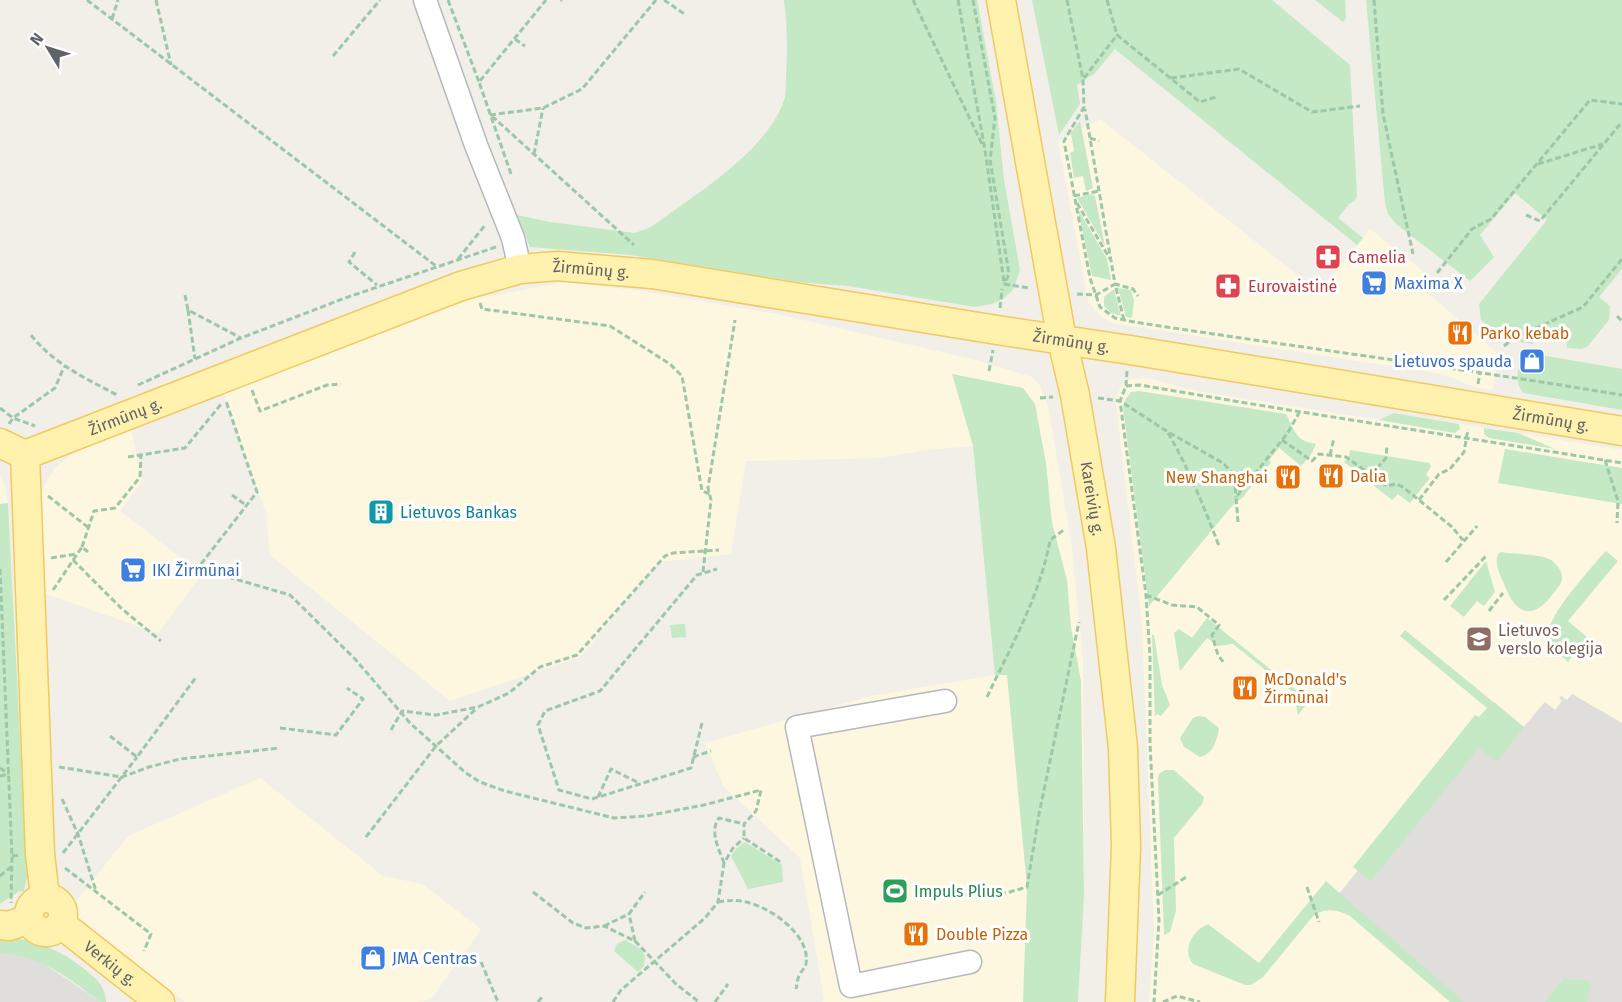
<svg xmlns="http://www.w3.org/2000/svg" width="1622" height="1002" viewBox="0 0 1622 1002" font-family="'Fira Sans',sans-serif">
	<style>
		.commercial { fill: #fef7e0 }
		.industrial { fill: #e0deda }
		.green { fill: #c5e8c5 }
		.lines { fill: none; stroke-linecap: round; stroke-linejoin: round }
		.minor-casing { stroke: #b5b8bc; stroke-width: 25 }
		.major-casing { stroke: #f2c960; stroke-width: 31 }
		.path { stroke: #9cc7a9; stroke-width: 3; stroke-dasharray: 6 3; stroke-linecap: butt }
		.minor { stroke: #fff; stroke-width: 22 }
		.major { stroke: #fff2af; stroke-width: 28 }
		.labels { text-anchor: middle; stroke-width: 6; stroke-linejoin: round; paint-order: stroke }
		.health-label { font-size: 16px; fill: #be3a42; stroke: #fff; text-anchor: start }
		.street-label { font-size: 16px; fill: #5f6368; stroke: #fff }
		.shop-label { font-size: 16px; fill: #366cbe; stroke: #fff; text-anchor: start }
		.food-label { font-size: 16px; fill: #c56008; stroke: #fff; text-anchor: start }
		.culture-label { font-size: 16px; fill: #0d838f; stroke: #fff; text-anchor: start }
		.education-label { font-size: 16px; fill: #785e54; stroke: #fff; text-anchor: start }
		.leisure-label { font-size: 16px; fill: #27864d; stroke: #fff; text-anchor: start }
	</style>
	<rect width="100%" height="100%" fill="#f1efe8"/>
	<path class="commercial" d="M1100,119L1319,292L1370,229L1429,276L1425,291L1495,351L1498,358L1493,390L1474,387L1453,378L1436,373L1125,325L1115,324L1104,318L1095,311L1088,300L1058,141Z
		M563,282L634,290L777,314L976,360L1032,377L1040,386L1048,406L1071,540L1083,661L1084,895L1078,1002H822L824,999L800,858L724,787L704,741L708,742L871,696L995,675L973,446L925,450L881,458L746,461L731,554L659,562L580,657L450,701L270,555L266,513L224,394L426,309L457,300L498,295Z
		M1148,378L1196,391L1379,420L1394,413L1622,450V723L1572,694L1567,701L1562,696V701L1555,710L1544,702L1524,727L1461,1002H1149L1154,932L1142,625L1116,403L1118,393L1122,385L1131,379Z
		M131,430L142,482L120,511L202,574L158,633L43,593L40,500L44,486L55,468L75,452Z
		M0,477L5,485L8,503L0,504Z
		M260,778L383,876L422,884L481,929L431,999L417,1002H185L82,926L71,908L128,836Z"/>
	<path class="industrial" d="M1572,694L1622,723V1002H1461L1338,895L1494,702L1524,727L1545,702L1555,710L1562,701L1559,698L1561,696L1567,700Z
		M0,953L21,955L38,960L101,1002H0Z"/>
	<path class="green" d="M784,0H977L996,102L1004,180L1020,270L1013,290L1003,299L992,304L975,307L848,286L798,282L630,255L530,247L517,215L550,222L635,233L651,227C694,195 770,150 785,97C786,90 786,81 786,74C788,48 787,25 784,0Z
		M1032,0H1272L1350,65L1357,196L1354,201L1349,204L1338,218L1363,238L1357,245L1115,49L1094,74L1077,85L1080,104L1059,135Z
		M1315,0H1345L1346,18L1343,22Z
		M1366,0H1622V269L1599,297L1610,306L1609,320L1588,346L1582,349L1567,348L1566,339L1535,335L1533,344L1507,340L1481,320L1479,304L1547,220L1515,193L1480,235L1494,257L1470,281L1396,224L1388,214L1385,203Z
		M1080,121L1093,188L1086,191L1083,176L1074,178L1070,153L1074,151L1071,133Z
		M1092,194L1095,196L1105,246L1077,198Z
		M1078,209L1107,259L1111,280L1092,276Z
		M1118,288L1131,290L1134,301L1132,318L1126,317Z
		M1114,289L1121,316L1111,313L1104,306V297Z
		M1529,353L1622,369V410L1524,393C1514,383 1517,369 1523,357Z
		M952,374L1023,388L1035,404L1046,463L1052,523L1067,580L1071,627L1081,681L1084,895L1078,1002H1023L1027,887L1007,675H995L973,446Z
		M1139,391L1286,414C1295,431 1295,441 1316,444L1312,453L1301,466L1279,448L1269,460L1271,463L1242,498L1232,506L1149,606L1123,408L1125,400L1131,392Z
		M1394,413L1459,424L1460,429L1455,433L1379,420Z
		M1484,428L1518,433L1555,449L1489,438L1484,434Z
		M1505,449L1622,468V504L1498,483Z
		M1350,450L1429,463L1431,466L1426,475L1430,478L1410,503L1398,494L1392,500L1344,462L1349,456Z
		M8,503L27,877L24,891L18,892L0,904V504Z
		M1606,551L1618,561L1568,621L1587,637L1568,662C1559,654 1550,647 1549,635C1546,616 1588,573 1600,557Z
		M1501,552C1513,554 1542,554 1551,560C1557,565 1563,571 1562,579C1561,585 1556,590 1552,595C1531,622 1515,613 1504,584C1500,574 1494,565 1498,554Z
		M1486,561L1495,592L1484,606L1477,601L1464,617L1450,606Z
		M1207,618L1301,694L1306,705L1298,715L1294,693L1233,644L1218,646L1207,638L1180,671L1174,633L1179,629L1192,638Z
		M685,624L686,637L672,638L670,625Z
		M1405,630L1524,727L1497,762L1479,748L1371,881L1353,867L1475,715L1479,717L1487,708L1400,636Z
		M1152,635H1154L1162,685L1170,705L1161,716L1157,714L1155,717Z
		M1198,716L1205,717L1219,728C1217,741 1213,754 1200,757L1184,747L1180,738L1193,718Z
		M1165,770H1174L1204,797L1202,804L1174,838L1176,911L1170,932L1164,935L1158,778L1159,774Z
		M745,842L782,865L783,882L748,889L731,856L736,849Z
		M1326,881L1464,1002H1450L1350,916C1337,910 1326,907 1313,916L1263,977L1251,985H1245L1193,964C1181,950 1193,930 1208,924L1259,963Z
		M0,936C34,940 56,947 83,968C96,978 105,985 106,1002H101C66,977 45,957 0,953Z
		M625,940L641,949L645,957L644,966L638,972L614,951L617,944Z
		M1563,979L1591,981L1587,1002H1545Z"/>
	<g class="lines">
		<defs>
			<path id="minor" d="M425,0L476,145L513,238L520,269
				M945,701L797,727L851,986L970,962"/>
			<g id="major">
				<path id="s1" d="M1001,0L1062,340L1075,395L1101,548L1123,748L1126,846L1120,1002"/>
				<path id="s2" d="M0,443L25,455L461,286L520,269L557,266L652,274L997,330L1130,350L1622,431"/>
				<path d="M25,455L40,854L45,897"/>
				<circle cx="46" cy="915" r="17"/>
				<path id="s3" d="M61,924L160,1002"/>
				<path d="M0,925L9,926L29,919"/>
			</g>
		</defs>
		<use href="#minor" class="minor-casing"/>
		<use href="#major" class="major-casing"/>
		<path class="path" d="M87,0L436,266
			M156,0L171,65
			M448,0L479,82
			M561,0L562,1
			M664,0L686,15
			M913,0L982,144
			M958,0L985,150L1004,282
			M973,0L995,118L990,160L1009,274L1004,284
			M1067,0L1083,79L1084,107L1064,141L1090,278L1100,307L1115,318L1134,322C1296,347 1460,368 1622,395
			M1107,0L1117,35
			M1374,0L1383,114L1413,254
			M112,19L118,0
			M515,39L525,46
			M333,56L380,0
			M1084,78L1117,35L1200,102L1216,97
			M1171,78L1239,69L1312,112L1360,106
			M490,115L543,108L582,89L656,0
			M492,116L634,245
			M1090,138L1099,141
			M534,154L543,108
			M1538,164L1603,144
			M511,174L479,82L546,0
			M1074,196L1099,191
			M1077,203L1110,259
			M1526,215L1540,221L1622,122
			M355,252L349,262L377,285
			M458,259L486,224
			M1437,273L1472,229L1491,219L1590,100L1622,104
			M1004,284L1029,288
			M1077,294L1096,295L1115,284L1085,109
			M185,295L188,310L241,338
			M480,303L482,309L610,326L670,364L682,376L702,491L710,494
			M1000,308L1002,289
			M188,310L195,359
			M1617,316L1622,321
			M1124,320L1115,284L1133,289L1138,296
			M31,335C54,364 85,378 117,395
			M1504,346L1514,338L1583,307L1622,259
			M989,371L993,350
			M1127,371L1126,386L1120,401L1146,595L1150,656V744L1159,920L1154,1002
			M1478,384L1480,372
			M138,385L241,338L345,298L496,247
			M1126,386L1140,385C1301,413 1462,437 1622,463
			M252,390L260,411L327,385L341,384
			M1040,398L1053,397
			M1098,398L1120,401L1168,432L1223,463L1234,475L1236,497
			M0,408L13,418L35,426
			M9,424L13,418L55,388L64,367
			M1168,433C1189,469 1204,507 1219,546
			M1282,440L1312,461L1319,454L1346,457L1387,486L1396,484L1403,487L1452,527L1463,540
			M1330,455L1334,438
			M128,457L185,448L222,403
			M1605,460L1618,501L1617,523
			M1371,475L1386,458L1387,445
			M232,495L247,506
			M48,496L89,528
			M1419,500L1439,474L1450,469L1464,452L1468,429
			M1238,522L1236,497L1287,434L1299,413
			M82,547L94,511L115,508L140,477L141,455
			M51,558L76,554
			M73,560L122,609L161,641
			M1446,562L1477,526
			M201,564L257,492L226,401
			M0,569L12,856L11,903
			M211,572L290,595L355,659L410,723L466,773L480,782L505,791L614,818L646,816L704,805L761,790L756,811L744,824V838L782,863
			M703,572L711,500L708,488L735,320
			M53,590L82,547L88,552
			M1146,595L1172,605L1197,607L1219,625L1212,635L1218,655L1224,663
			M1444,600L1487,555
			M1489,611L1503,593
			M987,697C1011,646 1040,596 1050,540L1065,529
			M702,723L691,768L592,799L559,790L538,725L545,711L600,691L697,575L717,569
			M280,728L336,735L363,699L347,688
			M391,730L402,711L436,715L478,707L509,693L540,667L577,655L665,556L673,553L719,550
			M110,736L137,757L197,676
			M693,757L711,751
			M59,767L122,777L149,767L180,759L280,748
			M0,768L9,774
			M0,776L9,774
			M598,797L611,769L639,783
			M62,799L78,834L96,891
			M366,837L436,746L477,708
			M63,853L137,757
			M12,856L19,855
			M724,863C719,849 709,831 719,818L744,824
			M65,868L151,934L144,951
			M0,876L11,867
			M1307,887L1319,922
			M533,892L573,923L586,928L604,926L635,941L676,984L699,1002
			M964,895L1006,893L1027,887L1039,814L1079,622
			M1158,895L1188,876
			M718,902C728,900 736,900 746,902C770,907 811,935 806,964C805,968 801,971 799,976C797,980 797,985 796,989
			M604,926L629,914
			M635,941L629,914L645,892
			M481,962L498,1002
			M538,1002L542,997
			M613,1002L621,990L705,918L718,902L724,863L733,848L744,838
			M715,1002L728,984
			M1163,1002L1177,996L1200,1002"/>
		<use href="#minor" class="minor"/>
		<use href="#major" class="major"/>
	</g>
	<defs>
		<symbol id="pharmacy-square" viewBox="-11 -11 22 22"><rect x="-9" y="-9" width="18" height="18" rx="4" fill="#e0444e" stroke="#fff"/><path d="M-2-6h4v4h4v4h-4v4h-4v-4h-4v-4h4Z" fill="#fff"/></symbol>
		<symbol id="supermarket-square" viewBox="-11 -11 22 22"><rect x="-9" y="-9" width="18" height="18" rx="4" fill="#3f7fe0" stroke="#fff"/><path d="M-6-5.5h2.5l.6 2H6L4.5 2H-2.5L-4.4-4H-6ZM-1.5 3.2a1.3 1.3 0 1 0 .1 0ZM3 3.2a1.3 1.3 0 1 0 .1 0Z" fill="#fff"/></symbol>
		<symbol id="restaurant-square" viewBox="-11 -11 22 22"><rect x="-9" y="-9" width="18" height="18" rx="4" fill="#e8710a" stroke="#fff"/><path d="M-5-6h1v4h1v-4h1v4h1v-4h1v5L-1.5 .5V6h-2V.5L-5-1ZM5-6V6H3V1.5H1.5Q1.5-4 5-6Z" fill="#fff"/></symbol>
		<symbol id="shop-square" viewBox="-11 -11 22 22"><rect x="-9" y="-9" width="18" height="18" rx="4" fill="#3f7fe0" stroke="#fff"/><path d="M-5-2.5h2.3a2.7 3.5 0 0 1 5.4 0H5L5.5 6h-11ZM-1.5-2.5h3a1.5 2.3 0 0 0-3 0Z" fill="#fff"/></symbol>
		<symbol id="building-square" viewBox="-11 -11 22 22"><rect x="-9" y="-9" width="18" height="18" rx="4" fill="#0f9aa8" stroke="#fff"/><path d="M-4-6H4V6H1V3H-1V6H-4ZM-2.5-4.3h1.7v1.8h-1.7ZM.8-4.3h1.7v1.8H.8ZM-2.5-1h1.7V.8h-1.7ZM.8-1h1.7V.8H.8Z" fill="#fff"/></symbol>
		<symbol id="university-square" viewBox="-11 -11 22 22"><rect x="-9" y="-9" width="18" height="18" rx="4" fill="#8d6e63" stroke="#fff"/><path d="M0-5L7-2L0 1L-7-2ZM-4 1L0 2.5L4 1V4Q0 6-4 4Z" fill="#fff"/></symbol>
		<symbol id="stadium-square" viewBox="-11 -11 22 22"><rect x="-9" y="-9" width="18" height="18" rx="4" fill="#2e9e5b" stroke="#fff"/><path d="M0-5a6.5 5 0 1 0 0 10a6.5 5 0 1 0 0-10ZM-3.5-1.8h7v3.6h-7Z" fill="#fff"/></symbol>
	</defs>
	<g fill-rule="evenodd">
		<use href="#pharmacy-square" x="1313" y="242" width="30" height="30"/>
		<use href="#supermarket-square" x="1359" y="268" width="30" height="30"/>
		<use href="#pharmacy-square" x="1213" y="271" width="30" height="30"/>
		<use href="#restaurant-square" x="1445" y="318" width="30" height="30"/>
		<use href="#shop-square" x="1517" y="346" width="30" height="30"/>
		<use href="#restaurant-square" x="1316" y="461" width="30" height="30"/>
		<use href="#restaurant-square" x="1273" y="462" width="30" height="30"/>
		<use href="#building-square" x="366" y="497" width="30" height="30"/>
		<use href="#supermarket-square" x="118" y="555" width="30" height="30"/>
		<use href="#university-square" x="1464" y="624" width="30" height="30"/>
		<use href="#restaurant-square" x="1230" y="673" width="30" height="30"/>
		<use href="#stadium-square" x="880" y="876" width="30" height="30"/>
		<use href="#restaurant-square" x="901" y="919" width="30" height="30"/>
		<use href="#shop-square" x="358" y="943" width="30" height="30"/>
	</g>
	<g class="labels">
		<g class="health-label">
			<text x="1348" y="263">Camelia</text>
			<text x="1248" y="292">Eurovaistinė</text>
		</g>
		<g class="street-label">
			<text dy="6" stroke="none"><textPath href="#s2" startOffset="628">Žirmūnų g.</textPath></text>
			<text dy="6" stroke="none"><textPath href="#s2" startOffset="1114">Žirmūnų g.</textPath></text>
			<text dy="6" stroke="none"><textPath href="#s2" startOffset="135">Žirmūnų g.</textPath></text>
			<text dy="6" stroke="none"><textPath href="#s2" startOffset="1600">Žirmūnų g.</textPath></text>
			<text dy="6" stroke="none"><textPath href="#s1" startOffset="507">Kareivių g.</textPath></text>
			<text dy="6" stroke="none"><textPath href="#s3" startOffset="63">Verkių g.</textPath></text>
		</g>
		<g class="shop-label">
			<text x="1394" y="289">Maxima X</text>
			<text x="1512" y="367" text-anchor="end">Lietuvos spauda</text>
			<text x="152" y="576">IKI Žirmūnai</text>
			<text x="392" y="964">JMA Centras</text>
		</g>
		<g class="food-label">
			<text x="1480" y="339">Parko kebab</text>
			<text x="1350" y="482">Dalia</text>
			<text x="1268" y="483" text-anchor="end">New Shanghai</text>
			<text x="1264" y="685">McDonald's<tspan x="1264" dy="18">Žirmūnai</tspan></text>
			<text x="936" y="940">Double Pizza</text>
		</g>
		<g class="culture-label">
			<text x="400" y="518">Lietuvos Bankas</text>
		</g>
		<g class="education-label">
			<text x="1498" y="636">Lietuvos<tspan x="1498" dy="18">verslo kolegija</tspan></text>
		</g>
		<g class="leisure-label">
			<text x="914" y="897">Impuls Plius</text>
		</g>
	</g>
	<g transform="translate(48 48) rotate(308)" stroke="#ffffff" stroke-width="4.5" paint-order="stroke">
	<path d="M0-4.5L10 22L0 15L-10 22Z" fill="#5f6368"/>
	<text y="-9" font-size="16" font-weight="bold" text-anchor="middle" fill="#5f6368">N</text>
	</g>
</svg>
